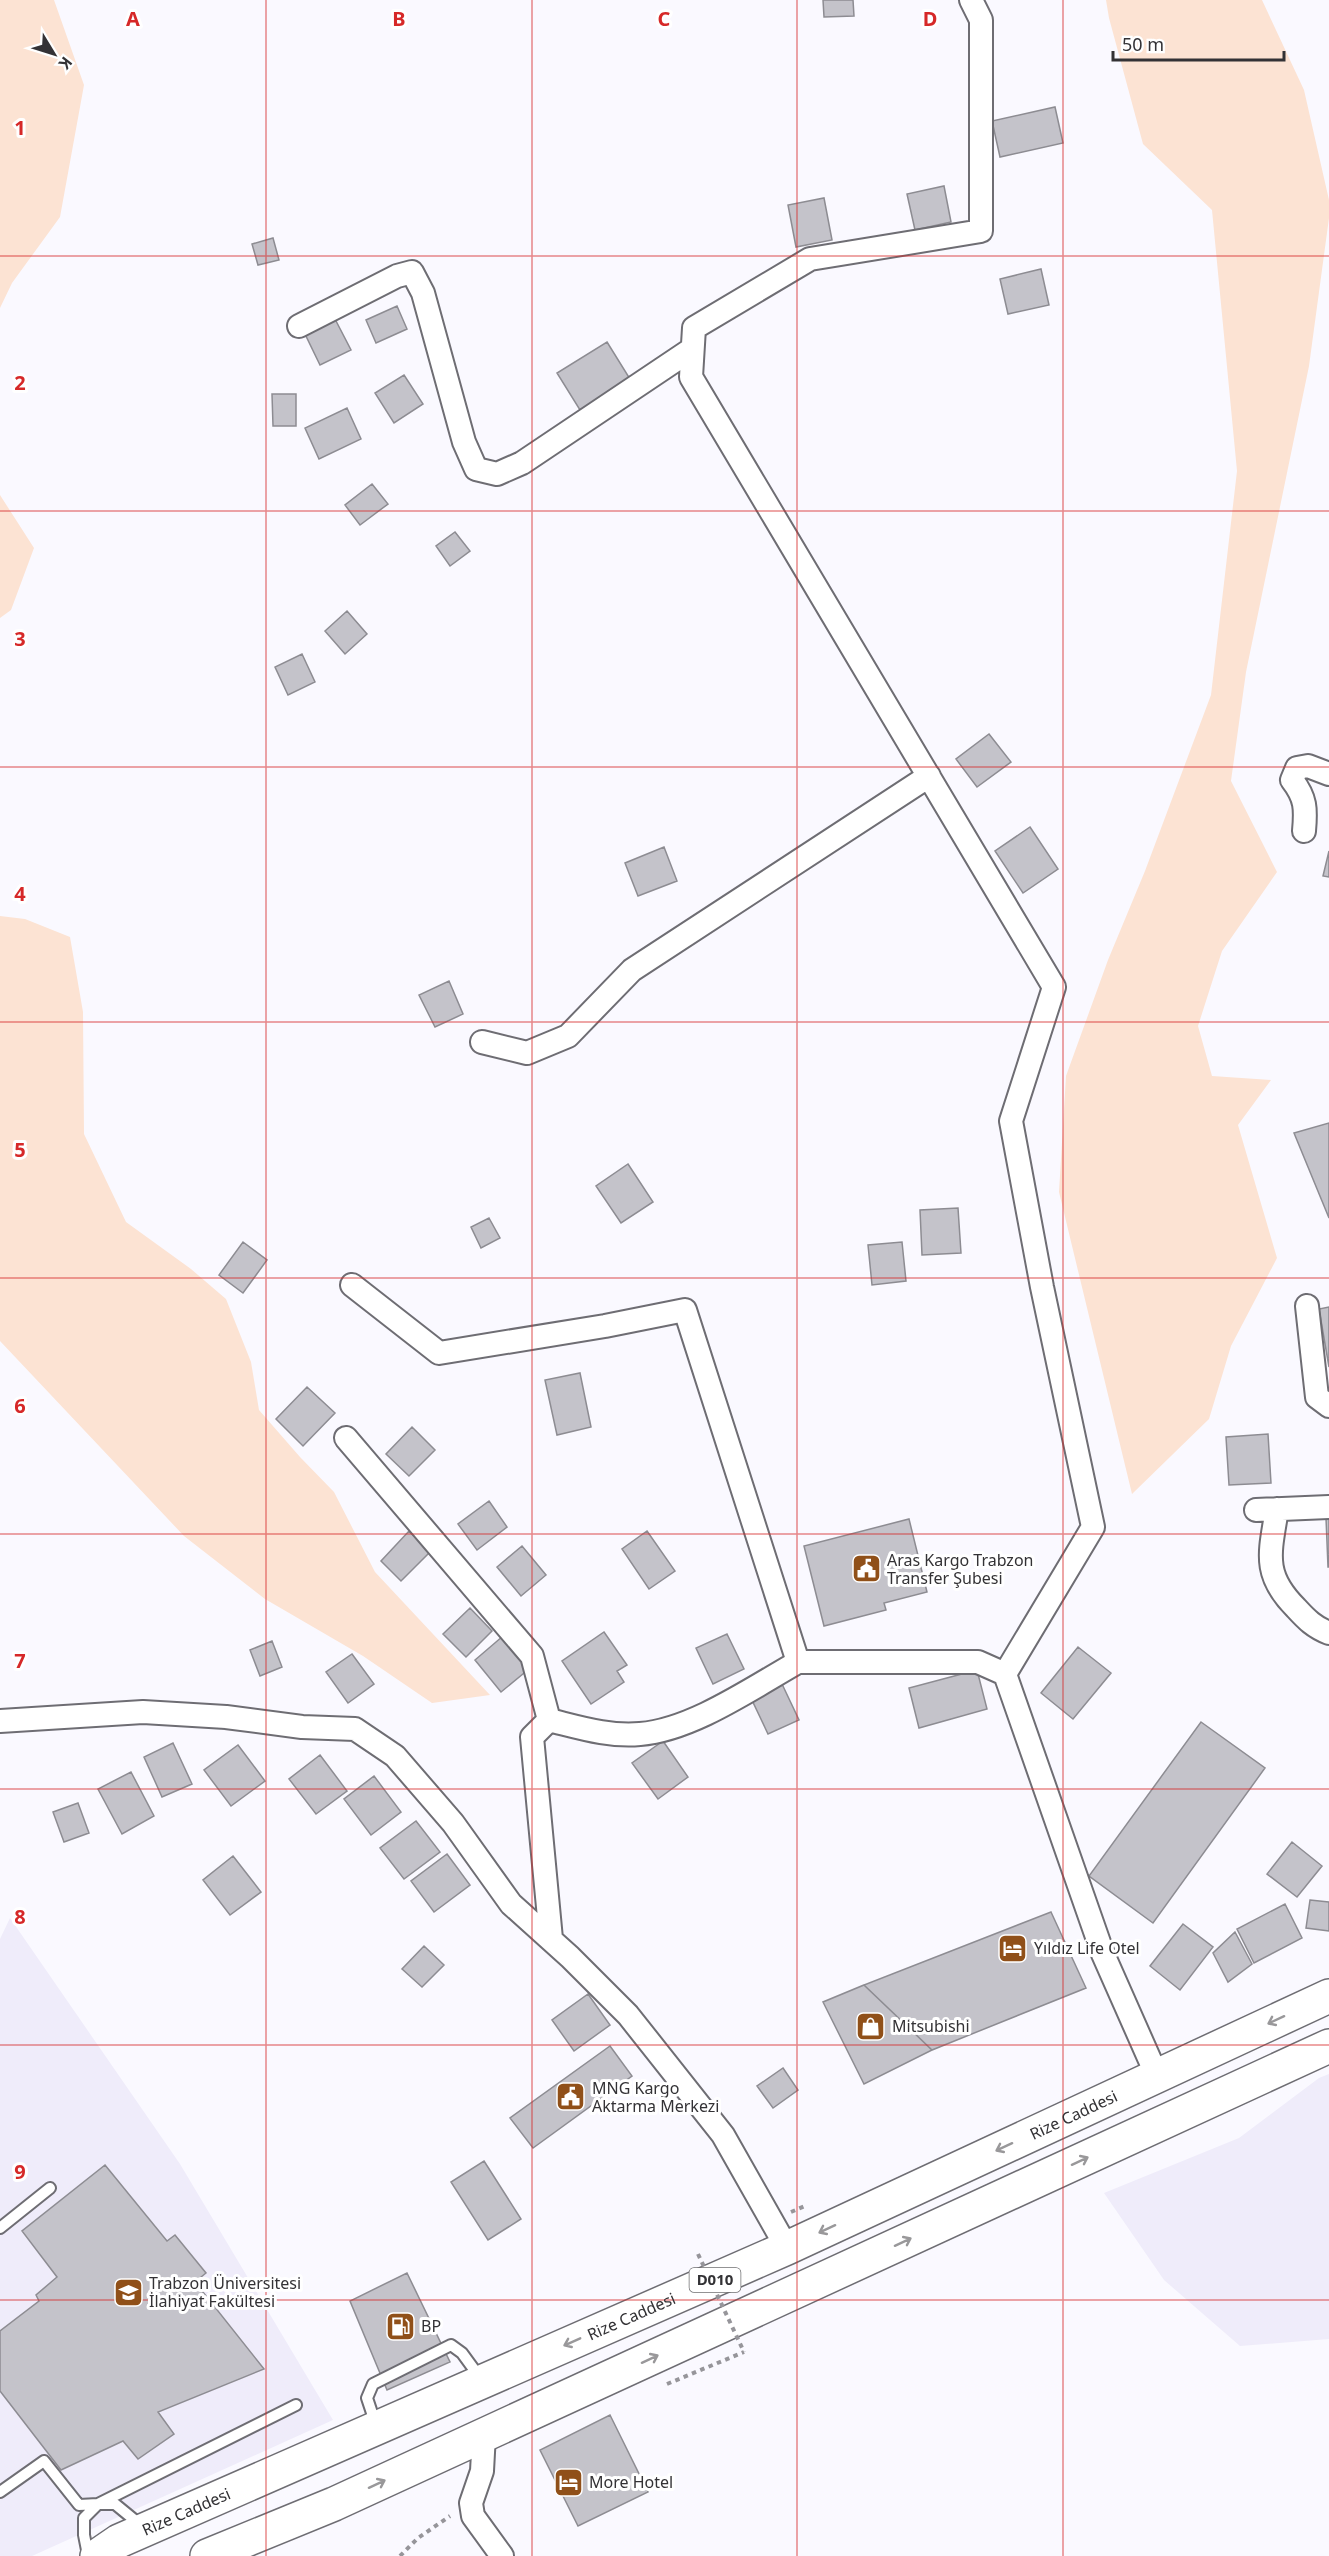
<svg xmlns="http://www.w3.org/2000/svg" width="1329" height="2556" viewBox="0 0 1329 2556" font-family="'Noto Sans',sans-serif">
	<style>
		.built { fill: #efecfa }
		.green { fill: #fce3d3 }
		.building { fill: #c4c3ca; stroke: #8d8c92; stroke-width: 1.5 }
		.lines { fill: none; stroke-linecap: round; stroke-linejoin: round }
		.service-casing { stroke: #6e6d73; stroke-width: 14 }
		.minor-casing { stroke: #6e6d73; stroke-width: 26 }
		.trunk-casing { stroke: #6e6d73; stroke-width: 36 }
		.path { stroke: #96959a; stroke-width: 4; stroke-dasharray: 4.5 4.5; stroke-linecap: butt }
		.service { stroke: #fff; stroke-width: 10 }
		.minor { stroke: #fff; stroke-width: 22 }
		.trunk { stroke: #fff; stroke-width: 33 }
		.path-bridge { stroke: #96959a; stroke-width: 4; stroke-dasharray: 4.5 4.5; stroke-linecap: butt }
		.oneway { stroke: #99989a }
		.grid { fill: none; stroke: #d62828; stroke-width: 1.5; stroke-opacity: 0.55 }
		.labels { text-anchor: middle; stroke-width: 6; stroke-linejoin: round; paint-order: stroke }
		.shield { fill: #fff; stroke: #707072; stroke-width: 1.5 }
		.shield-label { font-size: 15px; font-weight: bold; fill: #333235 }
		.poi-label { font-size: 16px; fill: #333235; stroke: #fff; text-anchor: start }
		.street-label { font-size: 16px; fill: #333235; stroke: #fff }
		.grid-label { font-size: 20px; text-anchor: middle; font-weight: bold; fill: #d62828; stroke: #fff; stroke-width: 6; stroke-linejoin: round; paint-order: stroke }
	</style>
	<rect width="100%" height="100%" fill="#faf9ff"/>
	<path class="built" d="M10,1918L180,2164L333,2420L32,2556H0V1939Z
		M1329,2074V2339L1240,2346L1164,2280L1104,2193L1239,2138L1319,2078Z"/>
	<path class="green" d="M0,0H54L84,85L60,217L12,283L0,308Z
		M1106,0H1262L1304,90L1329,200V218L1309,366L1246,672L1231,781L1277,872L1222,951L1198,1026L1212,1076L1271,1080L1238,1125L1277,1258L1231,1346L1209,1419L1132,1494L1059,1192L1066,1076L1108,960L1145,871L1211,695L1237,471L1212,210L1143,144L1109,18Z
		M0,495L34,548L11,610L0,618Z
		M0,916L25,919L70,937L83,1012L84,1134L126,1222L191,1269L226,1299L251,1362L259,1410L300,1457L334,1492L375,1572L490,1695L432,1703L363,1656L265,1599L184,1536L0,1341Z"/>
	<path class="building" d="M823,0H853L854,16L824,17Z
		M1055,107L1063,143L1000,157L992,121Z
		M944,186L951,222L915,230L907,194Z
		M824,198L832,240L796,247L788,205Z
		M273,238L279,260L258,265L252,244Z
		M1041,269L1049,305L1008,314L1000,279Z
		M397,306L407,329L376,343L366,320Z
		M335,319L351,350L320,365L305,334Z
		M607,342L630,379L580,410L557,373Z
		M404,375L423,404L394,423L375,393Z
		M272,394H296V426H273Z
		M347,408L361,439L319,459L305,428Z
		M372,484L388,504L360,525L345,505Z
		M455,532L470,551L450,566L436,546Z
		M347,611L367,634L345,654L325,631Z
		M302,654L315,682L288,695L275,667Z
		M989,734L1011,762L977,787L956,759Z
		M1030,827L1058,869L1023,893L995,851Z
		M664,847L677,881L638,896L625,863Z
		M1329,851V877L1323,876Z
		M449,981L463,1014L435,1027L419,995Z
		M1329,1123V1218L1294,1133Z
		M628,1164L653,1202L621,1223L596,1186Z
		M958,1208L961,1253L922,1255L920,1210Z
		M489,1218L500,1238L481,1248L471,1227Z
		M243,1242L267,1260L243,1293L219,1275Z
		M902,1242L906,1281L872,1285L868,1245Z
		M1329,1307V1367L1319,1309Z
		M580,1373L591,1427L557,1435L545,1380Z
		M307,1387L335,1413L303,1446L276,1419Z
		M412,1427L435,1450L409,1476L386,1454Z
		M1268,1434L1271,1483L1229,1485L1226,1437Z
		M489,1501L507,1527L477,1550L458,1524Z
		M1326,1518H1329V1567H1328Z
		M909,1519L927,1592L884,1603L886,1610L824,1626L804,1546Z
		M409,1531L430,1552L401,1581L381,1561Z
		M647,1531L675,1571L649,1589L622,1549Z
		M522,1546L546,1575L521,1596L497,1567Z
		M470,1608L492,1631L466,1657L443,1634Z
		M604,1632L627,1665L617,1671L624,1682L591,1704L562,1661Z
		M727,1634L744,1669L713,1684L696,1648Z
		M503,1636L529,1669L501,1692L475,1660Z
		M272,1641L282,1667L260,1676L250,1650Z
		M1078,1647L1111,1673L1073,1719L1041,1693Z
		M352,1654L374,1684L348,1703L326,1672Z
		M977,1670L987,1709L919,1728L909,1688Z
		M782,1684L799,1720L768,1734L751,1698Z
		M1201,1722L1265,1768L1153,1923L1089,1876Z
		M663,1741L688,1777L658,1799L632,1763Z
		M173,1743L192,1784L162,1797L144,1757Z
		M238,1745L265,1781L231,1806L204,1770Z
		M320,1755L347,1791L316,1814L289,1779Z
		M131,1772L154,1816L122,1834L98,1789Z
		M374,1776L401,1812L371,1835L344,1799Z
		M78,1803L89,1833L64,1842L53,1812Z
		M416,1821L440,1852L404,1879L380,1848Z
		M1292,1842L1322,1866L1297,1897L1267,1874Z
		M447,1854L470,1885L434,1912L411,1881Z
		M233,1856L261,1892L230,1915L203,1880Z
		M1310,1900L1329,1902V1931L1306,1928Z
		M1285,1904L1302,1938L1254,1963L1237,1929Z
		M1051,1912L1086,1988L932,2050L864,1985Z
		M1183,1924L1213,1947L1180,1990L1150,1966Z
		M1235,1932L1252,1964L1228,1982L1213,1953Z
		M424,1946L444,1965L422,1987L402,1969Z
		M864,1985L932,2050L864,2084L823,2002Z
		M588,1994L610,2025L574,2051L552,2020Z
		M610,2046L632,2076L533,2148L510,2118Z
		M783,2068L798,2090L773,2108L757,2086Z
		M484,2161L521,2219L488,2240L451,2182Z
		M105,2165L167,2241L175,2235L206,2273L195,2282L264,2369L158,2412L174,2434L138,2459L123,2441L61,2470L0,2391V2331L39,2301L36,2295L57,2277L22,2231Z
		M407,2273L450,2362L387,2390L350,2301Z
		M610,2415L648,2492L578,2526L540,2450Z"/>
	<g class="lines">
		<defs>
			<path id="service" d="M0,2228L50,2188
				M376,2425L367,2398L373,2384L451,2345L462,2353L481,2379
				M0,2492L44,2461L79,2505L98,2504L296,2405
				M88,2555L84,2535V2518L98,2504H115L143,2527"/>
			<path id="minor" d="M971,0L981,20V231L810,259L694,328L691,377L1054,987L1011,1121L1042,1287L1093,1527L1005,1674L1103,1954L1157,2076
				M299,326L397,276L412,272L423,293L464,442L476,469L497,474L522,463L692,349
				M1304,831C1306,809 1306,798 1292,780L1297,768L1308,766L1329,774
				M482,1042L527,1053L568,1036L632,970L929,776
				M352,1285L439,1353L605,1326L685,1310L798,1662C752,1688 692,1730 640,1734C609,1737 578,1727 549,1720L532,1737L551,1939
				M1307,1306L1317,1397L1329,1406
				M346,1438L532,1656L549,1720
				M1277,1509C1270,1553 1262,1574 1296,1608C1307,1620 1314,1627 1329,1633
				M1256,1510L1329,1507
				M798,1662H978L1005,1674
				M0,1721L143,1712L226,1717L302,1727L355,1729L395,1756L453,1823L511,1904L570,1957L628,2015L723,2135L787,2248
				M484,2434L482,2471L471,2503L473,2516L502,2556"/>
			<g id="trunk">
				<path id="s1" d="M97,2556L119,2541L787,2248L1329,1996"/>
				<path d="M207,2556L334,2504L1329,2046"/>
			</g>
		</defs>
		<use href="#service" class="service-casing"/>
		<use href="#minor" class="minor-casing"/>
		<use href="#trunk" class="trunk-casing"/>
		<path class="path" d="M791,2212L805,2206
			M667,2384L744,2352
			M400,2556L418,2538L450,2516"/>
		<use href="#service" class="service"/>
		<use href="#minor" class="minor"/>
		<use href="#trunk" class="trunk"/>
		<path class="path-bridge" d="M698,2254L744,2352"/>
	</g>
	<defs><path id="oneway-shaft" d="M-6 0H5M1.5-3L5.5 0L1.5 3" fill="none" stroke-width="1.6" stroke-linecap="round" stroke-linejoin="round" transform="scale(1.5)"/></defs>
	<g class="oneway">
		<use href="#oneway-shaft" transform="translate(1276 2020) rotate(155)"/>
		<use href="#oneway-shaft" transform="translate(1004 2147) rotate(155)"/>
		<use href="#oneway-shaft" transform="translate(1080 2161) rotate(-25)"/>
		<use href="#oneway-shaft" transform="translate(827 2229) rotate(155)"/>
		<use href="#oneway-shaft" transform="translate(903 2242) rotate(-25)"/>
		<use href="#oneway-shaft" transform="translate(572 2342) rotate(156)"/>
		<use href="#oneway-shaft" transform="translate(650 2359) rotate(-25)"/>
		<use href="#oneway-shaft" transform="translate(377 2484) rotate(-25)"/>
	</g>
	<path class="grid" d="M266,0V2556M532,0V2556M797,0V2556M1063,0V2556M0,256H1329M0,511H1329M0,767H1329M0,1022H1329M0,1278H1329M0,1534H1329M0,1789H1329M0,2045H1329M0,2300H1329"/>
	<defs>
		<symbol id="civic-square" viewBox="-11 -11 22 22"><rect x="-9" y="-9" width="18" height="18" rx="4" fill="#905019" stroke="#fff"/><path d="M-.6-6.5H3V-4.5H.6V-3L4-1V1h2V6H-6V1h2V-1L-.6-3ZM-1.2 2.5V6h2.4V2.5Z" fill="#fff"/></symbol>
		<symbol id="hotel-square" viewBox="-11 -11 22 22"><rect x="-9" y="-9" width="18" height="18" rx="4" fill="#905019" stroke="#fff"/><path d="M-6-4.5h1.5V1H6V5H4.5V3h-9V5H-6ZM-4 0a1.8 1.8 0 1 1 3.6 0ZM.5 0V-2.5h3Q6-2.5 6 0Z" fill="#fff"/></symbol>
		<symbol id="shop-square" viewBox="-11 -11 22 22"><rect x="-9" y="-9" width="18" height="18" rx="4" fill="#905019" stroke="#fff"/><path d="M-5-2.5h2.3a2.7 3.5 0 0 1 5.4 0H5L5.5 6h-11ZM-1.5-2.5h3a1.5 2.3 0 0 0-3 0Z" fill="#fff"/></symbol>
		<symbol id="university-square" viewBox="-11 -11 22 22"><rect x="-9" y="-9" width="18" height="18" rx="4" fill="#905019" stroke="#fff"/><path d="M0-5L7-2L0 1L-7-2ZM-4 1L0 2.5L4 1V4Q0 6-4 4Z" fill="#fff"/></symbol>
		<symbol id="fuel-square" viewBox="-11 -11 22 22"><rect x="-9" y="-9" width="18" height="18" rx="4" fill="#905019" stroke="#fff"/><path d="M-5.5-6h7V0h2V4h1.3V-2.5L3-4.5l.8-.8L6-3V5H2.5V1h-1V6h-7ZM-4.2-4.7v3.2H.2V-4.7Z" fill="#fff"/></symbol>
	</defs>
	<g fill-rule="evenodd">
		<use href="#civic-square" x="850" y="1552" width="33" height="33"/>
		<use href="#hotel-square" x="996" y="1932" width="33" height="33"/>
		<use href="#shop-square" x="854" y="2010" width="33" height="33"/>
		<use href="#civic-square" x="554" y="2080" width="33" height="33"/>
		<use href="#university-square" x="112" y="2276" width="33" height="33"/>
		<use href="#fuel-square" x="384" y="2310" width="33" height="33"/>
		<use href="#hotel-square" x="552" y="2466" width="33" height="33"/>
	</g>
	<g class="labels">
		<rect class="shield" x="689.5" y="2268" width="51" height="24" rx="4.5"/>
		<g class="shield-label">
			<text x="715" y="2285">D010</text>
		</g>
		<g class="poi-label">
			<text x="887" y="1566">Aras Kargo Trabzon<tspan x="887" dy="18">Transfer Şubesi</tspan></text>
			<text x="1034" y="1954">Yıldız Life Otel</text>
			<text x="892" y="2032">Mitsubishi</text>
			<text x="592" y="2094">MNG Kargo<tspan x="592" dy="18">Aktarma Merkezi</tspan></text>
			<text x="149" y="2289">Trabzon Üniversitesi<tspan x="149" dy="18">İlahiyat Fakültesi</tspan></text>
			<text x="421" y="2332">BP</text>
			<text x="589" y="2488">More Hotel</text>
		</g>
		<g class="street-label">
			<text dy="6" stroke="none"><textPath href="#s1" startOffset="1072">Rize Caddesi</textPath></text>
			<text dy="6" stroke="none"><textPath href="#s1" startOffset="586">Rize Caddesi</textPath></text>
			<text dy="6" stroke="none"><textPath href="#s1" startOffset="100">Rize Caddesi</textPath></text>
		</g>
	</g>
	<g class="grid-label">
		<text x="133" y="26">A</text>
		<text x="399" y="26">B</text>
		<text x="664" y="26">C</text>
		<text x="930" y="26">D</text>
		<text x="20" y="135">1</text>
		<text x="20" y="390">2</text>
		<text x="20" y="646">3</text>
		<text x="20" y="901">4</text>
		<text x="20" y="1157">5</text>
		<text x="20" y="1413">6</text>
		<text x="20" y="1668">7</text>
		<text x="20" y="1924">8</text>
		<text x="20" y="2179">9</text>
	</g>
	<g transform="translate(54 54) rotate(128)" stroke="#ffffff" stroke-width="4.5" paint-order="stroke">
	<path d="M0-4.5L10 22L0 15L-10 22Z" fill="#333235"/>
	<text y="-9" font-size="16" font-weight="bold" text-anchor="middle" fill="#333235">K</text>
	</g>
	<path d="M1113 51v9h171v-9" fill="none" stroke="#333235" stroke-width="3"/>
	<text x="1122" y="51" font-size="18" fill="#333235" stroke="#ffffff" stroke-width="4.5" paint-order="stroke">50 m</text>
</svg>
